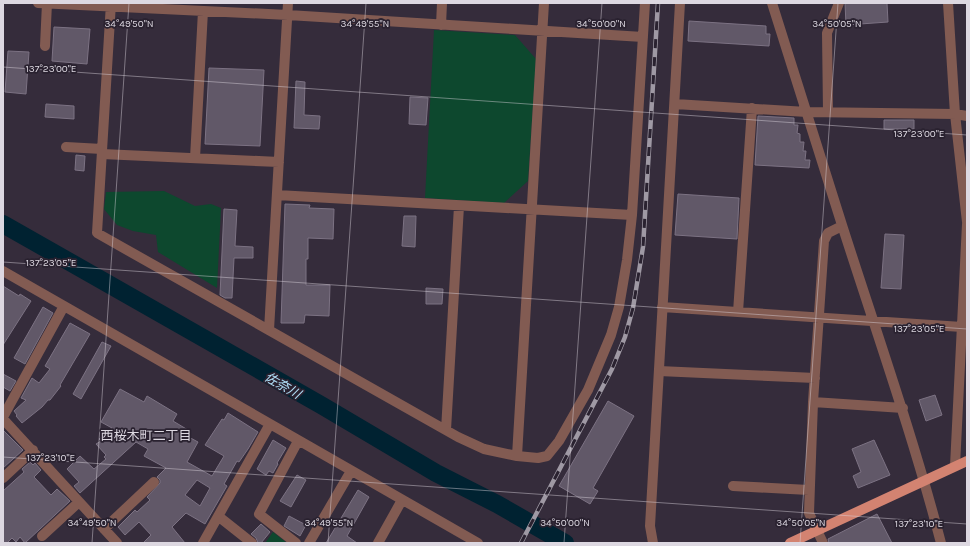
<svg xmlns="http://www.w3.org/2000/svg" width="970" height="546" viewBox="0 0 970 546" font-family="Karla,'Noto Sans JP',sans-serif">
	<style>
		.green { fill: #0d482e }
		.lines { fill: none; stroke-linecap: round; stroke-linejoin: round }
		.river { stroke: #002231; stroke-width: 18 }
		.building { fill: #615868; stroke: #7c7283; fill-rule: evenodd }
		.minor { stroke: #825b52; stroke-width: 10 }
		.major { stroke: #d38371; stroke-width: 10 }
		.rail-casing { stroke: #9f99a4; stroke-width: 4.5 }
		.rail { stroke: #2a2230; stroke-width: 3; stroke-dasharray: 9; stroke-linecap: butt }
		.ticks { fill: none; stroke: #ddd8e1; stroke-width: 1; stroke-opacity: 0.45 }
		.labels { text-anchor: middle; stroke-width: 3.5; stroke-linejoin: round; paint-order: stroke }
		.water-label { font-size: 13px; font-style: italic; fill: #b2e2fb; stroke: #2a2230 }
		.neighbourhood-label { font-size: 13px; fill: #ddd8e1; stroke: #2a2230 }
		.ticks-label { font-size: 10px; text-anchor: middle; fill: #ddd8e1; stroke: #2a2230; stroke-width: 3.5; stroke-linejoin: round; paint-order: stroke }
	</style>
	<rect width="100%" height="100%" fill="#352c3b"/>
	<path class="green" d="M434,30L515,35L536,59L528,181L504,203L425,198Z
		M164,191L195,206L211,204L221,208L217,288L158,252L156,235L133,231L117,225L104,209L106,192Z
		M273,532L287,543H265Z"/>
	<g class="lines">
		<path class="river" d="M3,224L321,405L436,473L497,504L565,543"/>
	</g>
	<path class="building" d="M845,3H887L888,22L846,25Z
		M689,21L766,26V34H770L769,46L688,41Z
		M54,27L90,29L87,64L52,61Z
		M8,51L29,52L26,94L5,92Z
		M209,68L264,70L260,146L205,144Z
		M296,81L305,82L304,115L320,116L319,129L294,128Z
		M410,97L428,98L426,125L409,124Z
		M46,104L74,106V119L45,117Z
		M758,116L794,118V125H798L797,133L800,134V142H804L803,151H806L805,160H810L809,168L755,165Z
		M884,120H914V129H884Z
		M76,155L85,156L84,171L75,170Z
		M678,194L739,198L737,239L675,235Z
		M285,204L310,205L309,208L334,209L333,239L308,238V259H306V285H330L329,316L305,315L304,323H281Z
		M224,209L237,210L235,246L253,247V258H234L232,298H225L220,295Z
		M404,216H416L415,247L402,246Z
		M885,234L904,235L901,289L881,288Z
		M3,286L19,296L20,294L31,301L3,345Z
		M426,288L443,289L442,304H426Z
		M43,307L53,313L25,364L14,358Z
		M70,323L90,334L60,385L61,386L50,400H48L42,407L22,423L16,416L17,415L14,411L26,400L21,398L32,378L39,383L50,369L45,366Z
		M102,342L111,346L81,399L73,394Z
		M3,374L16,381L10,391L3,387Z
		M120,389L144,402L147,396L177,414L173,421L188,430L185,435L198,442L187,462L212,476L224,456L205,445L222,419L224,420L228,413L258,432L248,449L239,462L237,461L224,484L227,486L205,524L186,513L172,527L185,543H143L151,535L139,522L125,535L118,527L135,510L137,512L150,500L147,497L160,483V480L157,477L166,468L144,456L148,449L136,442L80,493L74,486L79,482L67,469L80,456L94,469L106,459L104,457L106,455L96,444L101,441L99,439L112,428L101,422ZM197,480L210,488L200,506L185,495Z
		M935,395L942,415L926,421L919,400Z
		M608,401L634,416L593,488L598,491L590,504L559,486Z
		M3,430L23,450L3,468Z
		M273,440L286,448L277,463L278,464L273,473L269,471L266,475L257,469Z
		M874,440L890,475L858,488L853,476L861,472L852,449Z
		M30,462L33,465L35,463L41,470L34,477L51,495L57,489L70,501L25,543L20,537L16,542L12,538L7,543H3V491L24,472L22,469Z
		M297,475L306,480L291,507L280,501Z
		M358,490L369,497L347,536L357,543H326Z
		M877,514L892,543H829L828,539Z
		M289,516L306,525L300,536L284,526Z
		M261,524L270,532L261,543H258L256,538L251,534Z"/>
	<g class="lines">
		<path class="minor" d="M38,3L288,15L643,37
			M111,3L97,233L458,437L484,449L517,456L538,458L547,456L559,441L588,390L611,335L619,307L627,260L632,215L645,3
			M772,3C796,77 819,151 842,225C876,331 913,436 941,543
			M948,3L955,114L967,222
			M441,25L442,3
			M45,46L47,3
			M675,104L807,112L955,114L967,116
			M828,112L827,33L839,3
			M66,147L102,149
			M102,154L279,162
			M195,158L203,11
			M277,195L632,215
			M3,271L478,543
			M662,307L962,327
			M738,312L752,108
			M269,330L288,3
			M659,371L815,378
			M813,402L903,408
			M3,417L64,306
			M3,419L117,543
			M446,430L459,206
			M517,456L544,3
			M955,466L967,224
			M3,478L33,450
			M733,486L809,490
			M218,516L252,543
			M104,529L154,482
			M42,536L79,502
			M203,543L270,424
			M296,543L259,514L298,441
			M309,543L351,471
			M378,543L402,500
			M653,543L650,526L680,3
			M823,543L809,513L813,402L824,241L828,233L842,226"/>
		<path class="major" d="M790,543L967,461"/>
		<defs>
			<path id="rail" d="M521,543L612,369L625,337L633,308L643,247L658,3"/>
		</defs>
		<use href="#rail" class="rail-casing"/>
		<use href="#rail" class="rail"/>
	</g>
	<path class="ticks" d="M3,67L967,135M3,262L967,329M3,457L967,524M92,543L129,3M328,543L366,3M564,543L602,3M800,543L838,3"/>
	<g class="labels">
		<g class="water-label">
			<text transform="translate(283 385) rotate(30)" y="5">佐奈川</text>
		</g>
		<g class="neighbourhood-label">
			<text x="146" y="440">西桜木町二丁目</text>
		</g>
	</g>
	<g class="ticks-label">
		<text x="129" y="27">34°49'50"N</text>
		<text x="365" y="27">34°49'55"N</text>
		<text x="601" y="27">34°50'00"N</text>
		<text x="837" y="27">34°50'05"N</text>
		<text x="51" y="72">137°23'00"E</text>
		<text x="919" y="137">137°23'00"E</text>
		<text x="51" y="266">137°23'05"E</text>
		<text x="919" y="332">137°23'05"E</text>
		<text x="51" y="461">137°23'10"E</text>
		<text x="92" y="526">34°49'50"N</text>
		<text x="329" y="526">34°49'55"N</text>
		<text x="565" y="526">34°50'00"N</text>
		<text x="801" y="526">34°50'05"N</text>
		<text x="919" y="527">137°23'10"E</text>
	</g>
	<rect width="970" height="546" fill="none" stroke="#ddd8e1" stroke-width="8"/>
</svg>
